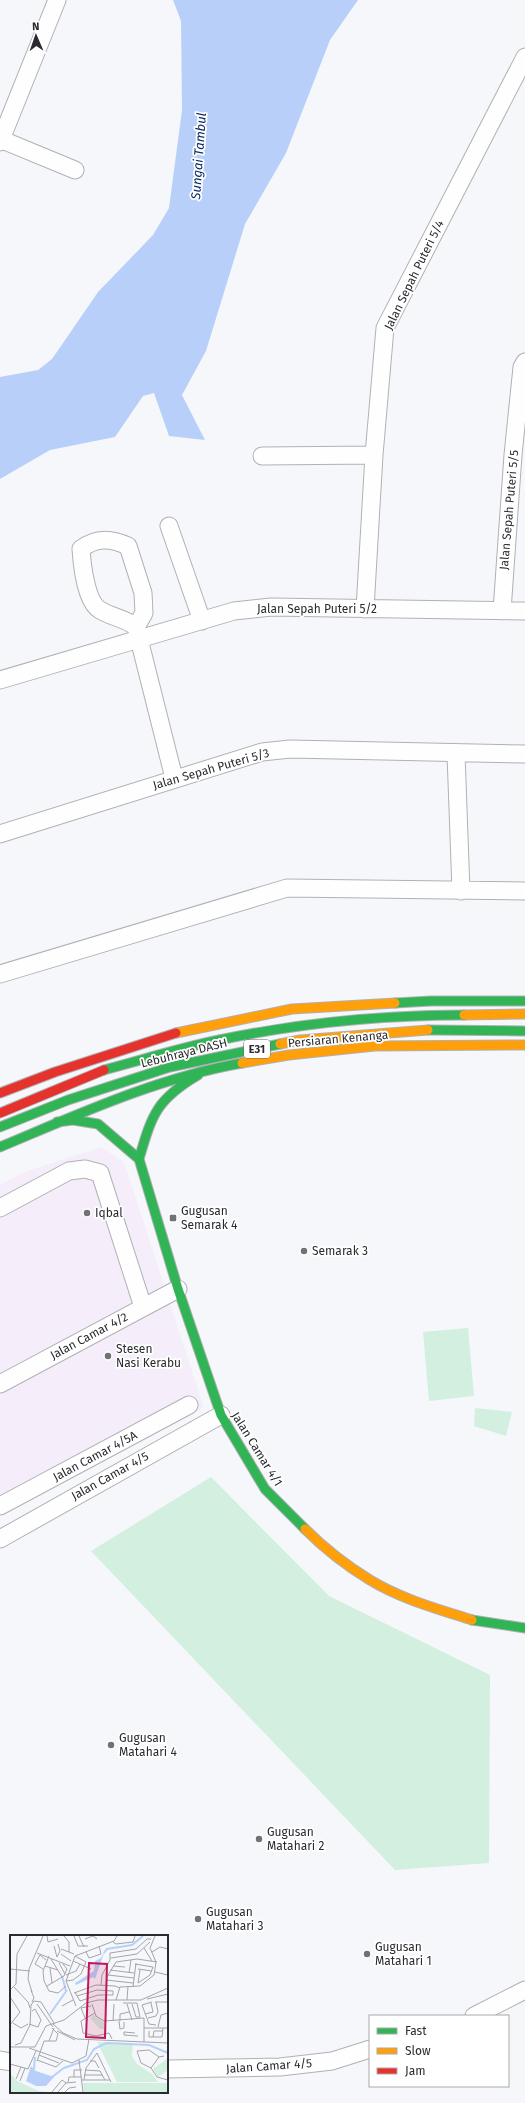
<svg xmlns="http://www.w3.org/2000/svg" width="525" height="2103" viewBox="0 0 525 2103" font-family="'Fira Sans',sans-serif">
	<style>
		.commercial { fill: #f5eefa }
		.green { fill: #d3efe0 }
		.water { fill: #b8d0f9 }
		.lines { fill: none; stroke-linecap: round; stroke-linejoin: round }
		.street-casing { stroke: #b0b1b5; stroke-width: 19 }
		.fast-casing { stroke: #b0b1b5; stroke-width: 11 }
		.slow-casing { stroke: #b0b1b5; stroke-width: 11 }
		.jam-casing { stroke: #b0b1b5; stroke-width: 11 }
		.street { stroke: #fefefe; stroke-width: 17 }
		.fast { stroke: #30b455; stroke-width: 9 }
		.slow { stroke: #ff9f0a; stroke-width: 9 }
		.jam { stroke: #e5322d; stroke-width: 9 }
		.poi-dot { fill: #717276; stroke: #fff; stroke-width: 1.5 }
		.labels { text-anchor: middle; stroke-width: 3.5; stroke-linejoin: round; paint-order: stroke }
		.shield { fill: #fff; stroke: #6a6b6d; stroke-width: 1 }
		.shield-label { font-size: 11px; font-weight: bold; fill: #2a2b2f }
		.street-label { font-size: 12px; fill: #2a2b2f; stroke: #fff }
		.poi-label { font-size: 12px; fill: #2a2b2f; stroke: #fff; text-anchor: start }
		.water-label { font-size: 13px; font-style: italic; fill: #082966; stroke: #fff }
		.inset-river { fill: none; stroke: #b8d0f9; stroke-width: 2 }
		.inset-road { fill: none; stroke: #a4a5a9; stroke-width: 1 }
		.view { fill: #c2185b; fill-opacity: 0.15; stroke: #c2185b; stroke-width: 2 }
		.inset-edge { fill: none; stroke: #2a2b2f; stroke-width: 2 }
	</style>
	<rect width="100%" height="100%" fill="#f6f7fb"/>
	<path class="commercial" d="M101,1147L124,1162L204,1408L0,1516V1185L24,1172Z"/>
	<path class="green" d="M468,1328L474,1396L429,1401L423,1332Z
		M475,1408L512,1412L506,1436L474,1426Z
		M211,1477L329,1596L490,1675L489,1863L395,1870L91,1551Z"/>
	<path class="water" d="M173,0H358L330,40L286,153L245,224L206,351L182,395L205,440L169,436L154,393L143,396L115,437L50,450L0,479V377L38,370L52,359L98,292L153,235L169,208L182,110L181,21Z"/>
	<g class="lines">
		<defs>
			<path id="street" d="M0,139L75,170
				M0,142L57,0
				M262,456L374,455
				M169,526L202,621
				M365,609L374,455L385,328L525,57
				M502,611L513,455L522,367L525,362
				M136,627L144,613L143,593L128,546C111,538 96,537 81,549C82,564 86,602 100,610C111,617 125,618 136,627L174,778
				M0,680L234,611L271,607L525,611
				M456,754L461,891
				M0,834L262,752L290,749L525,754
				M0,974L287,888L525,891
				M0,1208L69,1171L85,1169L100,1173L143,1307
				M0,1384L178,1289
				M0,1506L189,1405
				M0,1539L221,1415
				M474,2016L525,1990
				M0,2060L11,2062
				M167,2069L280,2067L332,2061L370,2049"/>
			<path id="fast" d="M395,1003L431,1001H525
				M428,1030L525,1031
				M104,1070C142,1060 180,1048 219,1040C300,1023 382,1015 464,1015
				M57,1122L73,1120L98,1124L139,1159L178,1289L221,1415L265,1489L305,1529
				M0,1127L68,1100L170,1067L280,1044
				M0,1147C79,1114 157,1078 242,1063
				M139,1159C152,1114 157,1099 198,1075
				M472,1620L525,1628"/>
			<path id="slow" d="M464,1015L525,1014
				M176,1033L292,1009L395,1003
				M280,1044L300,1040L428,1030
				M242,1063L289,1055L375,1046L525,1045
				M305,1529C324,1548 347,1566 370,1580C401,1599 438,1609 472,1620"/>
			<path id="jam" d="M0,1093L55,1072L176,1033
				M0,1113L104,1070"/>
		</defs>
		<use href="#street" class="street-casing"/>
		<use href="#fast" class="fast-casing"/>
		<use href="#slow" class="slow-casing"/>
		<use href="#jam" class="jam-casing"/>
		<use href="#street" class="street"/>
		<use href="#fast" class="fast"/>
		<use href="#slow" class="slow"/>
		<use href="#jam" class="jam"/>
	</g>
	<g class="poi-dot">
		<circle cx="87" cy="1213" r="4"/>
		<rect x="169" y="1214" width="8" height="8" rx="2"/>
		<circle cx="304" cy="1251" r="4"/>
		<circle cx="108" cy="1356" r="4"/>
		<circle cx="111" cy="1745" r="4"/>
		<circle cx="259" cy="1839" r="4"/>
		<circle cx="198" cy="1919" r="4"/>
		<circle cx="367" cy="1954" r="4"/>
	</g>
	<g class="labels">
		<rect class="shield" x="244" y="1040" width="26" height="18" rx="3"/>
		<g class="shield-label">
			<text x="257" y="1053">E31</text>
		</g>
		<g class="street-label">
			<text transform="translate(414 275) rotate(-64)" y="4">Jalan Sepah Puteri 5/4</text>
			<text transform="translate(509 510) rotate(-85)" y="4">Jalan Sepah Puteri 5/5</text>
			<text x="317" y="613">Jalan Sepah Puteri 5/2</text>
			<text transform="translate(211 769) rotate(-16)" y="4">Jalan Sepah Puteri 5/3</text>
			<text transform="translate(338 1039) rotate(-5)" y="4">Persiaran Kenanga</text>
			<text transform="translate(184 1053) rotate(-14)" y="4">Lebuhraya DASH</text>
			<text transform="translate(89 1336) rotate(-28)" y="4">Jalan Camar 4/2</text>
			<text transform="translate(257 1449) rotate(58)" y="4">Jalan Camar 4/1</text>
			<text transform="translate(95 1456) rotate(-28)" y="4">Jalan Camar 4/5A</text>
			<text transform="translate(110 1476) rotate(-29)" y="4">Jalan Camar 4/5</text>
			<text transform="translate(269 2066) rotate(-4)" y="4">Jalan Camar 4/5</text>
		</g>
		<g class="poi-label">
			<text x="181" y="1215">Gugusan<tspan x="181" dy="14">Semarak 4</tspan></text>
			<text x="95" y="1217">Iqbal</text>
			<text x="312" y="1255">Semarak 3</text>
			<text x="116" y="1353">Stesen<tspan x="116" dy="14">Nasi Kerabu</tspan></text>
			<text x="119" y="1742">Gugusan<tspan x="119" dy="14">Matahari 4</tspan></text>
			<text x="267" y="1836">Gugusan<tspan x="267" dy="14">Matahari 2</tspan></text>
			<text x="206" y="1916">Gugusan<tspan x="206" dy="14">Matahari 3</tspan></text>
			<text x="375" y="1951">Gugusan<tspan x="375" dy="14">Matahari 1</tspan></text>
		</g>
		<g class="water-label">
			<text transform="translate(198 156) rotate(-86)" y="5">Sungai Tambul</text>
		</g>
	</g>
	<g transform="translate(10 1935)">
		<rect width="158" height="158" fill="#f6f7fb"/>
		<path d="M84,80L94,88V94H90L80,83ZM87,107L123,108L122,121L127,129L142,139L148,147H107ZM158,123V135L148,142L143,134ZM0,138L7,146L29,156L41,157H0ZM73,148H158V157H74Z" fill="#d3efe0"/>
		<path d="M95,15L85,44L83,42L66,50L65,48L84,36L85,26L91,23ZM21,131L26,136L44,142L36,151H26L16,146Z" fill="#b8d0f9"/>
		<path class="inset-river" d="M94,18L97,14L122,10L133,1M52,41L56,56M40,79L57,55M24,134L25,122M42,142L54,133L77,125L84,114L96,108L139,110L158,118"/>
		<path class="inset-road" d="M37,1L38,7L48,4M54,1L59,7V17M64,1L68,11H78M69,1L74,12M75,4L83,1L87,4M103,7L106,9L123,7L125,1M44,11L47,22L50,16L48,9M134,13L142,26M51,14L64,19M76,17L79,23L91,19L89,11M142,17L150,12L158,14M27,18L60,31M51,19L61,26M39,21L33,36L34,46L39,56L48,58L56,51M101,23L127,19L140,7M41,24L52,42M63,26L81,34M49,28L55,39M125,29L143,32L140,40L128,48L130,35M35,31L48,35M103,31L115,32M40,33L42,48M0,34L20,36M33,34L25,29L30,20L36,25M128,34L142,36M100,35L124,38M145,37L158,40M119,38L121,25M56,40L66,36L70,29M98,40L124,43M96,45L123,48M56,46L63,45L71,39L76,27L65,21M91,50L92,40L100,25V18L126,14L137,4H141M96,50L97,42L106,27L127,24L147,27M3,51L18,67L20,73M37,51L54,41L57,34L53,29M123,52L126,28M0,55L6,49L7,19L17,1M21,55L24,63L22,67M22,57L18,44L19,34L33,1M65,57L67,61L70,66L88,60H103V56L87,55L67,61M64,58L86,50L105,51L110,53M0,62L10,77L0,90M137,64L158,59M106,65L110,52L130,51L144,40L146,27L140,13L145,1M117,65L118,51M142,67L132,70L139,89L146,90M145,67H158M113,68H127L130,82H126L122,69M27,69L43,92M82,69L86,81L94,86L134,83M117,69L122,85M52,71L63,65M66,71L56,46L65,21L104,6L107,1M85,78L71,86L73,98L86,101L99,98L102,104M135,79L143,77L141,68M75,83L71,73L81,71M134,83V107M138,83L146,81L148,77L146,67M103,86L104,69M109,86L110,94L114,93V87M110,86V79L119,77M3,88L11,93L18,89M19,89L28,92L31,85L25,74L22,76M43,89L53,98L67,104L158,108M148,92L151,80L158,78M134,93H158M47,96L65,105M139,96V102H152L153,93M125,98L114,97V100L128,101M143,102L144,96H153M39,106L44,93M5,110L11,108L20,90L21,70L24,66L31,67L44,88M0,112H25L36,91L54,85L76,68L88,65H131L158,53M19,113L62,128L76,121L79,104M29,120L49,128M27,125L46,132L53,126M69,125L73,157M27,126L34,106H46L48,99L42,93M80,126H85L89,133M0,129L18,134L26,116M141,133L131,128L127,116L139,115L149,122M141,133L147,142L158,145M141,133L149,122L154,121M75,135L90,136L95,145M74,140H92M64,142V135H72M6,144L11,132M72,145H100M74,145L76,133L87,118L101,147M10,146L15,133M58,147L59,142H72M42,157L52,145L56,148M48,157L56,148L66,147M55,157L59,153L66,152"/>
		<path class="view" d="M79,28L97,29L95,103L76,102Z"/>
		<rect width="158" height="158" class="inset-edge"/>
	</g>
	<rect x="369" y="2015" width="140" height="72" fill="#ffffff" stroke="#aaaaac"/>
	<rect x="377" y="2028" width="20" height="6" fill="#30b455" stroke="#aaaaac"/>
	<text x="405" y="2035" font-size="12" fill="#2a2b2f">Fast</text>
	<rect x="377" y="2048" width="20" height="6" fill="#ff9f0a" stroke="#aaaaac"/>
	<text x="405" y="2055" font-size="12" fill="#2a2b2f">Slow</text>
	<rect x="377" y="2068" width="20" height="6" fill="#e5322d" stroke="#aaaaac"/>
	<text x="405" y="2075" font-size="12" fill="#2a2b2f">Jam</text>
	<g transform="translate(36 36) rotate(358)" stroke="#ffffff" stroke-width="3" paint-order="stroke">
	<path d="M0-3L7 15L0 10L-7 15Z" fill="#2a2b2f"/>
	<text y="-6" font-size="11" font-weight="bold" text-anchor="middle" fill="#2a2b2f">N</text>
	</g>
</svg>
